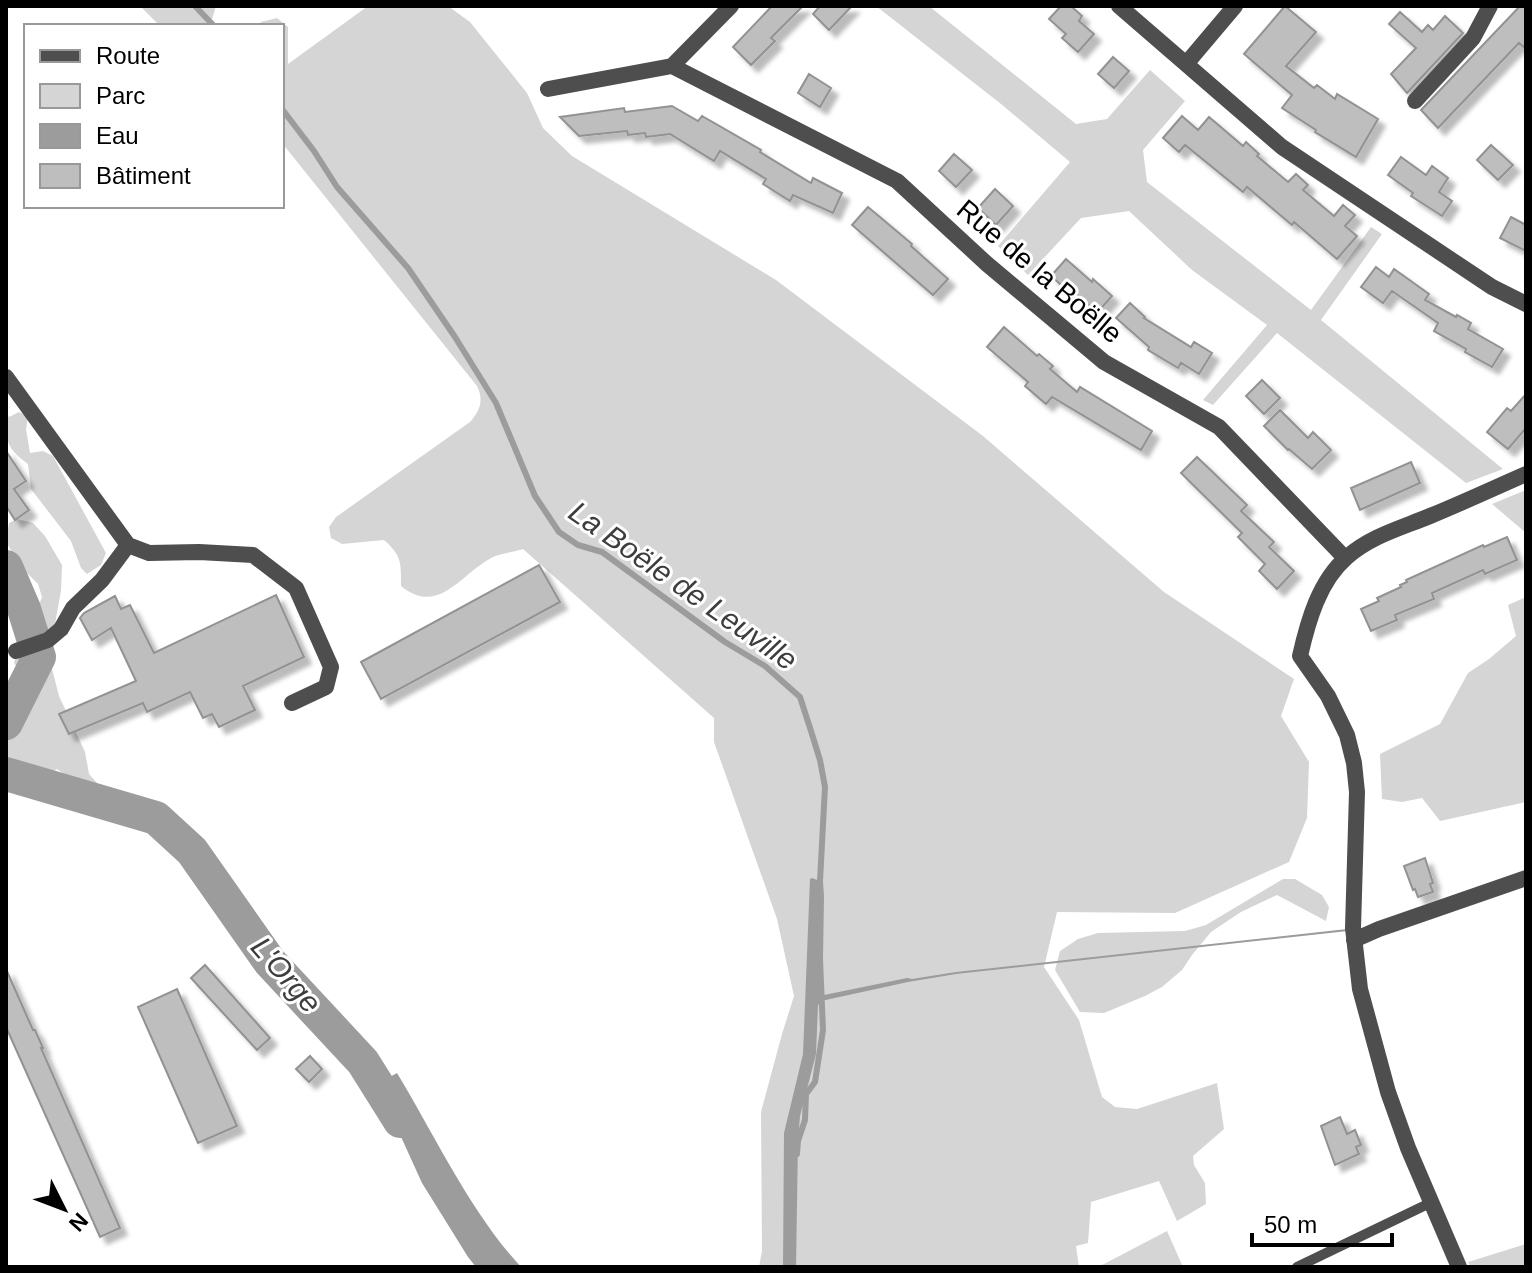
<svg xmlns="http://www.w3.org/2000/svg" width="1532" height="1273" viewBox="0 0 1532 1273" font-family="Arial,sans-serif">
	<style>
		.green { fill: #d5d5d5 }
		.water { fill: #9c9c9c }
		.lines { fill: none; stroke-linecap: round; stroke-linejoin: round }
		.stream { stroke: #9c9c9c; stroke-width: 6 }
		.river { stroke: #9c9c9c; stroke-width: 34 }
		.building { fill: #bebebe; stroke: #929292; stroke-width: 2; filter: url(#shadow) }
		.service { stroke: #4e4e4e; stroke-width: 10 }
		.minor { stroke: #4e4e4e; stroke-width: 16 }
		.labels { text-anchor: middle; stroke-width: 6; stroke-linejoin: round; paint-order: stroke }
		.street-label { font-size: 28px; fill: #000; stroke: #fff }
		.water-label { font-size: 30px; font-style: italic; fill: #3d3d3d; stroke: #fff }
	</style>
	<defs>
		<filter id="shadow"><feDropShadow dx="7" dy="7" stdDeviation="2" flood-color="#0004"/></filter>
	</defs>
	<rect width="100%" height="100%" fill="#fff"/>
	<path class="green" d="M140,6H173L174,8L216,6L210,26H160Z
		M368,6H448L470,22L527,93L543,128L572,156L776,280L983,436L1164,592L1294,679L1281,716L1309,762L1307,818L1289,862L1175,913L1057,912L1044,967L1079,1020L1102,1097L1115,1107L1137,1109L1217,1083L1224,1129L1193,1156L1194,1165L1205,1183L1206,1204L1177,1221L1159,1181L1091,1202L1088,1243L1076,1246L1079,1267H759L762,1251L761,1112L782,1034L794,996L777,919L714,742V718L523,549C514,552 502,553 493,557C461,573 439,617 401,586C401,563 402,556 384,540L342,544L331,538L329,527L336,517L470,422C480,411 484,400 477,386L282,143V26H258L261,22L277,18L288,27V64Z
		M876,6H929L1076,124L1107,119L1150,70L1185,101L1143,150L1147,182L1311,310L1371,227L1382,234L1321,320L1503,469L1466,483L1277,333L1213,405L1203,400L1267,325L1192,270L1129,211L1081,218L1028,275L998,246L1070,162L1001,104Z
		M6,411L9,417L19,412L28,416L26,429L30,453L43,451L53,456L106,553L101,565L87,574L81,568L71,541L31,489L28,464C4,447 6,438 6,411Z
		M1526,490V533L1492,504Z
		M17,519L33,523L45,536L62,565L61,591L49,657L59,696L85,752L89,774L97,783L93,793L85,794L74,781L57,769L47,775L14,766L6,767V686C14,693 16,702 25,706L32,701V688L14,663L16,655L26,646L29,631L42,597L38,584L22,568L6,542L9,523Z
		M1526,597V802L1440,821L1422,798L1402,802L1382,799L1380,754L1440,724L1468,673L1489,659L1516,636L1508,605Z
		M1283,879H1295L1322,895L1329,907L1326,921L1277,895L1241,912L1211,932L1192,955L1182,970L1162,987L1145,996L1104,1013L1080,1012L1055,970L1060,951L1078,939L1098,933L1185,931L1206,925Z
		M1167,1231L1183,1267H1095L1104,1264Z
		M1526,1244V1267H1471L1468,1262Z"/>
	<path class="water" d="M812,878L820,881L822,889L819,997L824,995L907,978L912,979L956,972L1347,929L1348,931L956,974L908,982L821,1001L818,1005L816,1054L800,1116L798,1141L796,1267H783L784,1133L803,1054L810,879Z
		M397,1073C435,1136 471,1213 521,1267H476L468,1257L422,1183L377,1084Z"/>
	<g class="lines">
		<path class="stream" d="M195,6L214,26
			M282,109L314,151L337,187L408,268L455,337L496,403L535,496L559,532L578,545L602,552L725,642L765,666L800,697L811,731L820,760L825,787L820,881L821,897L820,959L823,1030L815,1082L806,1094L805,1120L798,1141L797,1154"/>
		<path class="river" d="M6,567L24,609L39,657L6,723
			M6,774L156,818L192,851L270,962L363,1062L400,1121"/>
	</g>
	<path class="building" d="M772,6H803L771,38L775,41L751,65L733,47Z
		M820,6H852L829,30L813,14Z
		M1061,6H1071L1082,16L1079,21L1094,34L1078,52L1062,38L1066,34L1049,19Z
		M1285,6L1316,32L1286,66L1314,88L1317,85L1335,99L1337,94L1378,119L1356,157L1315,132L1316,130L1282,108L1292,95L1244,54Z
		M1520,6H1526V49L1519,43L1438,128L1421,110Z
		M1400,12L1422,32L1428,25L1433,30L1445,16L1463,33L1407,93L1391,74L1416,48L1389,24Z
		M1113,57L1129,71L1114,88L1098,74Z
		M809,74L831,88L820,107L798,93Z
		M672,106L698,121L702,116L761,150L760,152L811,183L813,178L842,193L833,213L793,195L790,201L763,184L766,179L720,151L714,161L670,134L646,137L645,133L628,135L627,131L579,136L560,117L624,108L625,112Z
		M1182,116L1198,130L1209,117L1243,146L1246,142L1259,154L1257,156L1288,182L1296,174L1308,185L1303,190L1334,216L1343,205L1355,215L1345,226L1357,236L1337,259L1294,222L1292,225L1247,187L1243,192L1185,145L1179,152L1163,138Z
		M1491,145L1513,165L1498,180L1477,160Z
		M954,154L972,170L956,187L939,171Z
		M1401,157L1426,175L1432,166L1448,178L1439,192L1452,201L1442,216L1411,196L1413,193L1388,175Z
		M995,189L1013,206L996,225L978,208Z
		M868,207L912,244L911,246L948,279L933,295L852,225Z
		M1511,217L1526,225V251L1500,238Z
		M1066,259L1092,282L1093,279L1112,296L1097,313L1072,290L1070,293L1051,276Z
		M1376,267L1389,277L1394,269L1429,294L1425,300L1456,317L1457,315L1471,323L1468,329L1503,349L1492,367L1465,352L1466,349L1434,331L1438,323L1392,291L1383,303L1361,287Z
		M1130,303L1145,317L1144,318L1191,347L1194,342L1212,353L1199,374L1181,363L1178,368L1148,350L1149,347L1116,318Z
		M1004,327L1037,356L1039,354L1053,366L1050,369L1077,392L1080,387L1152,431L1141,450L1052,397L1046,404L1025,386L1028,382L987,347Z
		M1262,380L1280,398L1264,414L1246,396Z
		M1526,394V428L1508,449L1487,432L1507,408L1511,411Z
		M1280,410L1308,438L1313,432L1331,450L1312,469L1289,449L1288,450L1264,426Z
		M6,451L26,481L14,489L29,510L15,520L6,506Z
		M1197,457L1247,505L1241,511L1274,542L1269,547L1294,571L1277,589L1259,571L1265,564L1238,537L1242,533L1181,473Z
		M1411,462L1420,483L1360,510L1351,488Z
		M1507,537L1517,560L1485,574L1483,570L1432,593L1434,599L1395,615L1397,620L1371,631L1361,609L1379,601L1377,598L1401,587L1400,585L1407,582L1406,580L1483,545L1484,547Z
		M539,565L560,602L381,699L361,662Z
		M276,595L304,657L243,686L255,710L219,727L212,714L203,718L190,692L147,712L143,703L69,734L59,714L136,681L111,628L92,640L80,618L84,613L115,596L121,609L130,605L154,653Z
		M1425,858L1433,883L1430,884L1433,892L1418,897L1415,889L1413,890L1404,866Z
		M205,965L270,1038L257,1050L191,978Z
		M6,969L33,1030H35L43,1048H41L120,1228L100,1237L6,1027Z
		M177,989L237,1126L198,1143L138,1007Z
		M310,1056L322,1069L309,1082L296,1069Z
		M1340,1117L1347,1134L1355,1130L1361,1145L1356,1147L1359,1154L1335,1165L1321,1126Z"/>
	<g class="lines">
		<path class="service" d="M1297,1267L1430,1203"/>
		<path class="minor" d="M1119,6L1282,147L1492,287L1526,304
			M1186,64L1235,6
			M672,66L897,181L987,264L1104,362L1219,427L1345,558
			M548,89L672,66L731,6
			M1415,101L1473,38L1490,6
			M6,377L128,545L149,553L199,552L253,555L296,588L331,667L326,687L292,703
			M16,651L48,640L61,629L73,608L102,580L128,545
			M1354,940L1379,929L1526,878
			M1459,1267L1408,1148L1388,1092L1360,989L1353,928L1357,792L1354,763L1347,735L1328,696L1300,656C1308,621 1319,581 1347,557C1371,536 1401,528 1430,516C1462,503 1494,488 1526,474"/>
	</g>
	<g class="labels">
		<g class="street-label">
			<text transform="translate(1040 271) rotate(40)" y="10">Rue de la Boëlle</text>
		</g>
		<g class="water-label">
			<text transform="translate(683 586) rotate(35)" y="10">La Boële de Leuville</text>
			<text transform="translate(286 975) rotate(49)" y="10">L'Orge</text>
		</g>
	</g>
	<rect width="1532" height="1273" fill="none" stroke="#000000" stroke-width="16"/>
	<rect x="24" y="24" width="260" height="184" fill="#ffffff" stroke="#999999" stroke-width="2"/>
	<rect x="40" y="50" width="40" height="12" fill="#4e4e4e" stroke="#999999" stroke-width="2"/>
	<text x="96" y="64" font-size="24" fill="#000000">Route</text>
	<rect x="40" y="84" width="40" height="24" fill="#d5d5d5" stroke="#999999" stroke-width="2"/>
	<text x="96" y="104" font-size="24" fill="#000000">Parc</text>
	<rect x="40" y="124" width="40" height="24" fill="#9c9c9c" stroke="#999999" stroke-width="2"/>
	<text x="96" y="144" font-size="24" fill="#000000">Eau</text>
	<rect x="40" y="164" width="40" height="24" fill="#bebebe" stroke="#999999" stroke-width="2"/>
	<text x="96" y="184" font-size="24" fill="#000000">Bâtiment</text>
	<g transform="translate(64 1209) rotate(132)" stroke="#ffffff" stroke-width="6" paint-order="stroke">
	<path d="M0-6L14 30L0 20L-14 30Z" fill="#000000"/>
	<text y="-12" font-size="22" font-weight="bold" text-anchor="middle" fill="#000000">N</text>
	</g>
	<path d="M1252 1233v12h140v-12" fill="none" stroke="#000000" stroke-width="4"/>
	<text x="1264" y="1233" font-size="24" fill="#000000" stroke="#ffffff" stroke-width="6" paint-order="stroke">50 m</text>
</svg>
